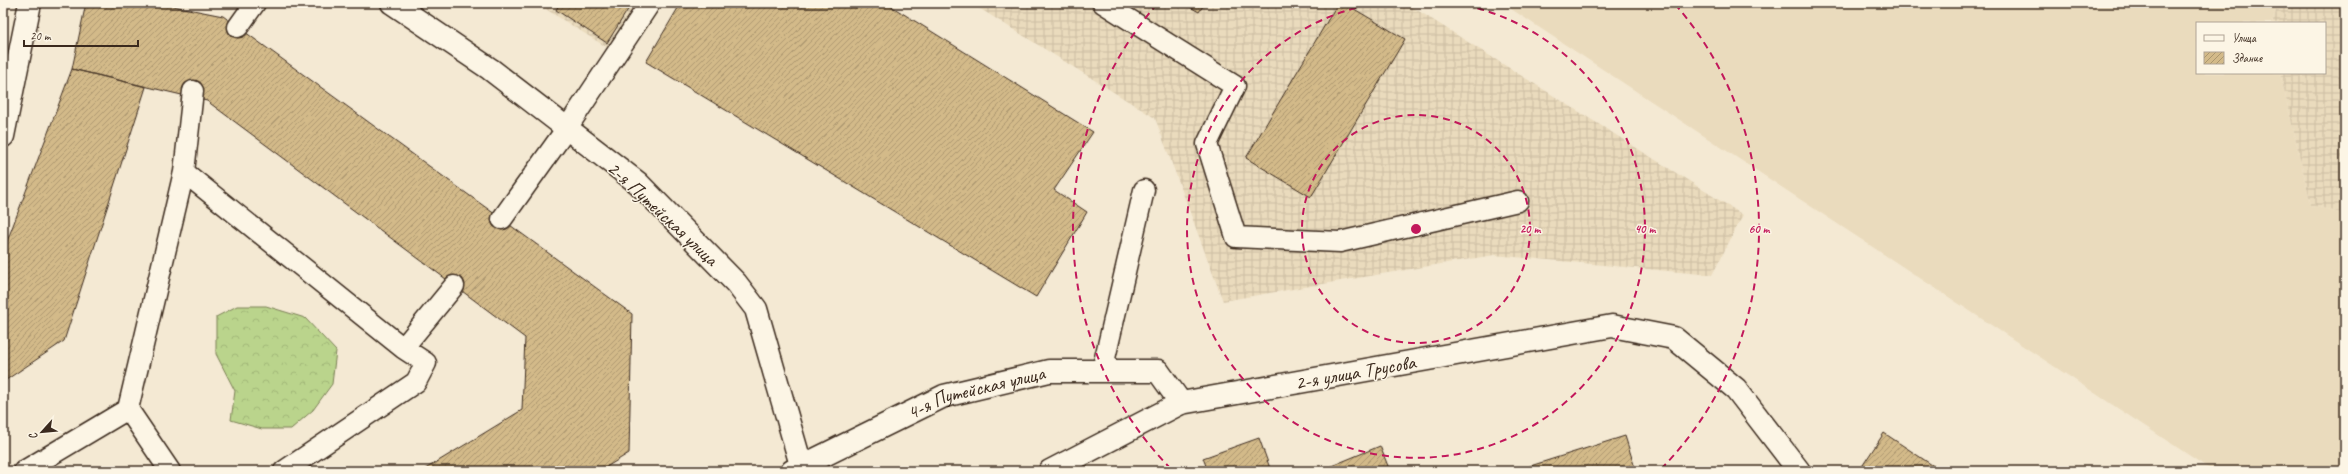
<svg xmlns="http://www.w3.org/2000/svg" width="2348" height="474" viewBox="0 0 2348 474" font-family="Caveat,sans-serif">
	<style>
		.built { fill: #eadbbd }
		.industrial { fill: url(#industrial-grid) }
		.forest { fill: url(#forest-crowns); stroke: #7a7f55 }
		.building { fill: url(#building-hatch); stroke: #3b2a1e }
		.lines { fill: none; stroke-linecap: round; stroke-linejoin: round }
		.service-casing { stroke: #3b2a1e; stroke-width: 23 }
		.minor-casing { stroke: #3b2a1e; stroke-width: 25 }
		.service { stroke: #fcf5e5; stroke-width: 20 }
		.minor { stroke: #fcf5e5; stroke-width: 22 }
		.ring { fill: none; stroke: #c2185b; stroke-width: 2; stroke-dasharray: 7 5 }
		.labels { text-anchor: middle; stroke-width: 3; stroke-linejoin: round; paint-order: stroke }
		.street-label { font-size: 20px; fill: #3b2a1e; stroke: #fcf5e5 }
		.centre { fill: #c2185b; stroke: #fcf5e5; stroke-width: 2 }
		.ring-label { font-size: 12px; text-anchor: middle; font-weight: bold; fill: #c2185b; stroke: #fcf5e5; stroke-width: 3; stroke-linejoin: round; paint-order: stroke }
	</style>
	<defs>
		<pattern id="industrial-grid" width="8" height="8" patternUnits="userSpaceOnUse"><rect width="8" height="8" fill="#eadbbd"/><path d="M0 4h8M4 0v8" fill="none" stroke="#cabca2"/></pattern>
		<pattern id="forest-crowns" width="20" height="18" patternUnits="userSpaceOnUse"><rect width="20" height="18" fill="#bad48c"/><path d="M2 6a3 3 0 1 1 6 0M12 15a3 3 0 1 1 6 0" fill="none" stroke="#a1b678"/></pattern>
		<pattern id="building-hatch" width="6" height="6" patternUnits="userSpaceOnUse"><rect width="6" height="6" fill="#d3ba89"/><path d="M-1 1l2-2M0 6l6-6M5 7l2-2" fill="none" stroke="#ac976f"/></pattern>
	</defs>
	<rect width="100%" height="100%" fill="#f4e9d3"/>
	<filter id="ink" filterUnits="userSpaceOnUse"><feTurbulence type="fractalNoise" baseFrequency=".025" numOctaves="2"/><feDisplacementMap in="SourceGraphic" scale="8" xChannelSelector="R" yChannelSelector="G"/><feConvolveMatrix kernelMatrix="1 2 1 2 8 2 1 2 1" color-interpolation-filters="sRGB"/></filter>
	<g filter="url(#ink)">
		<path class="built" d="M1502,3H2279L2272,23H2197V73H2280L2311,205L2345,214V471H2213Z"/>
		<path class="industrial" d="M536,3H640L611,50Z
			M971,3H1406L1743,215L1712,275L1494,255L1223,301L1155,118Z
			M2279,3H2345V214L2311,205L2280,73H2325V23H2272Z"/>
		<path class="forest" d="M237,306H266L305,318L336,351L332,384L313,410L291,429H262L231,420L235,391L216,354V317Z"/>
		<path class="building" d="M86,3H158L223,16L632,314L629,453L600,471H422L522,410L525,338L207,101L72,69Z
			M560,3H632L607,43L556,10Z
			M681,3H886L1093,132L1054,190L1087,212L1036,297L646,62Z
			M1183,3H1205L1199,12Z
			M1338,3H1344L1405,39L1311,197L1246,158Z
			M72,69L146,87L64,341L3,382V252Z
			M1884,433L1941,471H1859Z
			M1625,436L1636,471H1525L1524,468Z
			M1259,438L1271,471H1208L1203,458Z
			M1380,446L1390,471H1331L1329,467Z"/>
		<g class="lines">
			<defs>
				<path id="service" d="M1103,3L1235,86L1207,144L1236,237L1340,242L1518,201
					M238,27L255,3
					M184,172L193,91
					M502,219L567,128L650,3
					M403,348L454,286
					M1102,371L1144,190
					M128,409L170,471
					M24,471L128,409L184,172L403,348L426,363L416,382L284,471"/>
				<g id="minor">
					<path d="M392,3L490,69L638,183L736,283L756,309L801,465"/>
					<path d="M3,136L30,3"/>
					<path id="s1" d="M792,471L944,396L1049,371H1158L1181,403"/>
					<path d="M1050,471L1181,403L1612,326L1674,338L1736,389L1799,471"/>
				</g>
			</defs>
			<use href="#service" class="service-casing"/>
			<use href="#minor" class="minor-casing"/>
			<use href="#service" class="service"/>
			<use href="#minor" class="minor"/>
		</g>
	</g>
	<g class="ring">
		<circle cx="1416" cy="229" r="114"/>
		<path d="M1454 3A229 229 0 1 1 1378 3"/>
		<path d="M1171 469A343 343 0 0 1 1157 4M1675 4A343 343 0 0 1 1661 469"/>
	</g>
	<g class="labels">
		<g class="street-label">
			<text transform="translate(663 213) rotate(43)" y="7">2-я Путейская улица</text>
			<text transform="translate(1355 372) rotate(-10)" y="7">2-я улица Трусова</text>
			<text dy="7" stroke="none"><textPath href="#s1" startOffset="201">4-я Путейская улица</textPath></text>
		</g>
	</g>
	<circle cx="1416" cy="229" r="6" class="centre"/>
	<g class="ring-label">
		<text x="1530" y="233">20 m</text>
		<text x="1645" y="233">40 m</text>
		<text x="1759" y="233">60 m</text>
	</g>
	<rect width="2348" height="474" fill="none" stroke="#fcf5e5" stroke-width="16"/>
	<rect x="8" y="8" width="2332" height="458" fill="none" stroke="#3b2a1e" stroke-width="1.5" filter="url(#ink)"/>
	<rect x="2196" y="22" width="130" height="52" fill="#fcf5e5" stroke="#afa495"/>
	<rect x="2204" y="35" width="20" height="6" fill="#fcf5e5" stroke="#afa495"/>
	<text x="2232" y="42" font-size="12" fill="#3b2a1e">Улица</text>
	<rect x="2204" y="52" width="20" height="12" fill="url(#building-hatch)" stroke="#afa495"/>
	<text x="2232" y="62" font-size="12" fill="#3b2a1e">Здание</text>
	<g transform="translate(42 432) rotate(243)" stroke="#fcf5e5" stroke-width="3" paint-order="stroke">
	<path d="M0-3L7 15L0 10L-7 15Z" fill="#3b2a1e"/>
	<text y="-6" font-size="11" font-weight="bold" text-anchor="middle" fill="#3b2a1e">С</text>
	</g>
	<path d="M24 40v6h114v-6" fill="none" stroke="#3b2a1e" stroke-width="2"/>
	<text x="30" y="40" font-size="12" fill="#3b2a1e" stroke="#fcf5e5" stroke-width="3" paint-order="stroke">20 m</text>
</svg>
